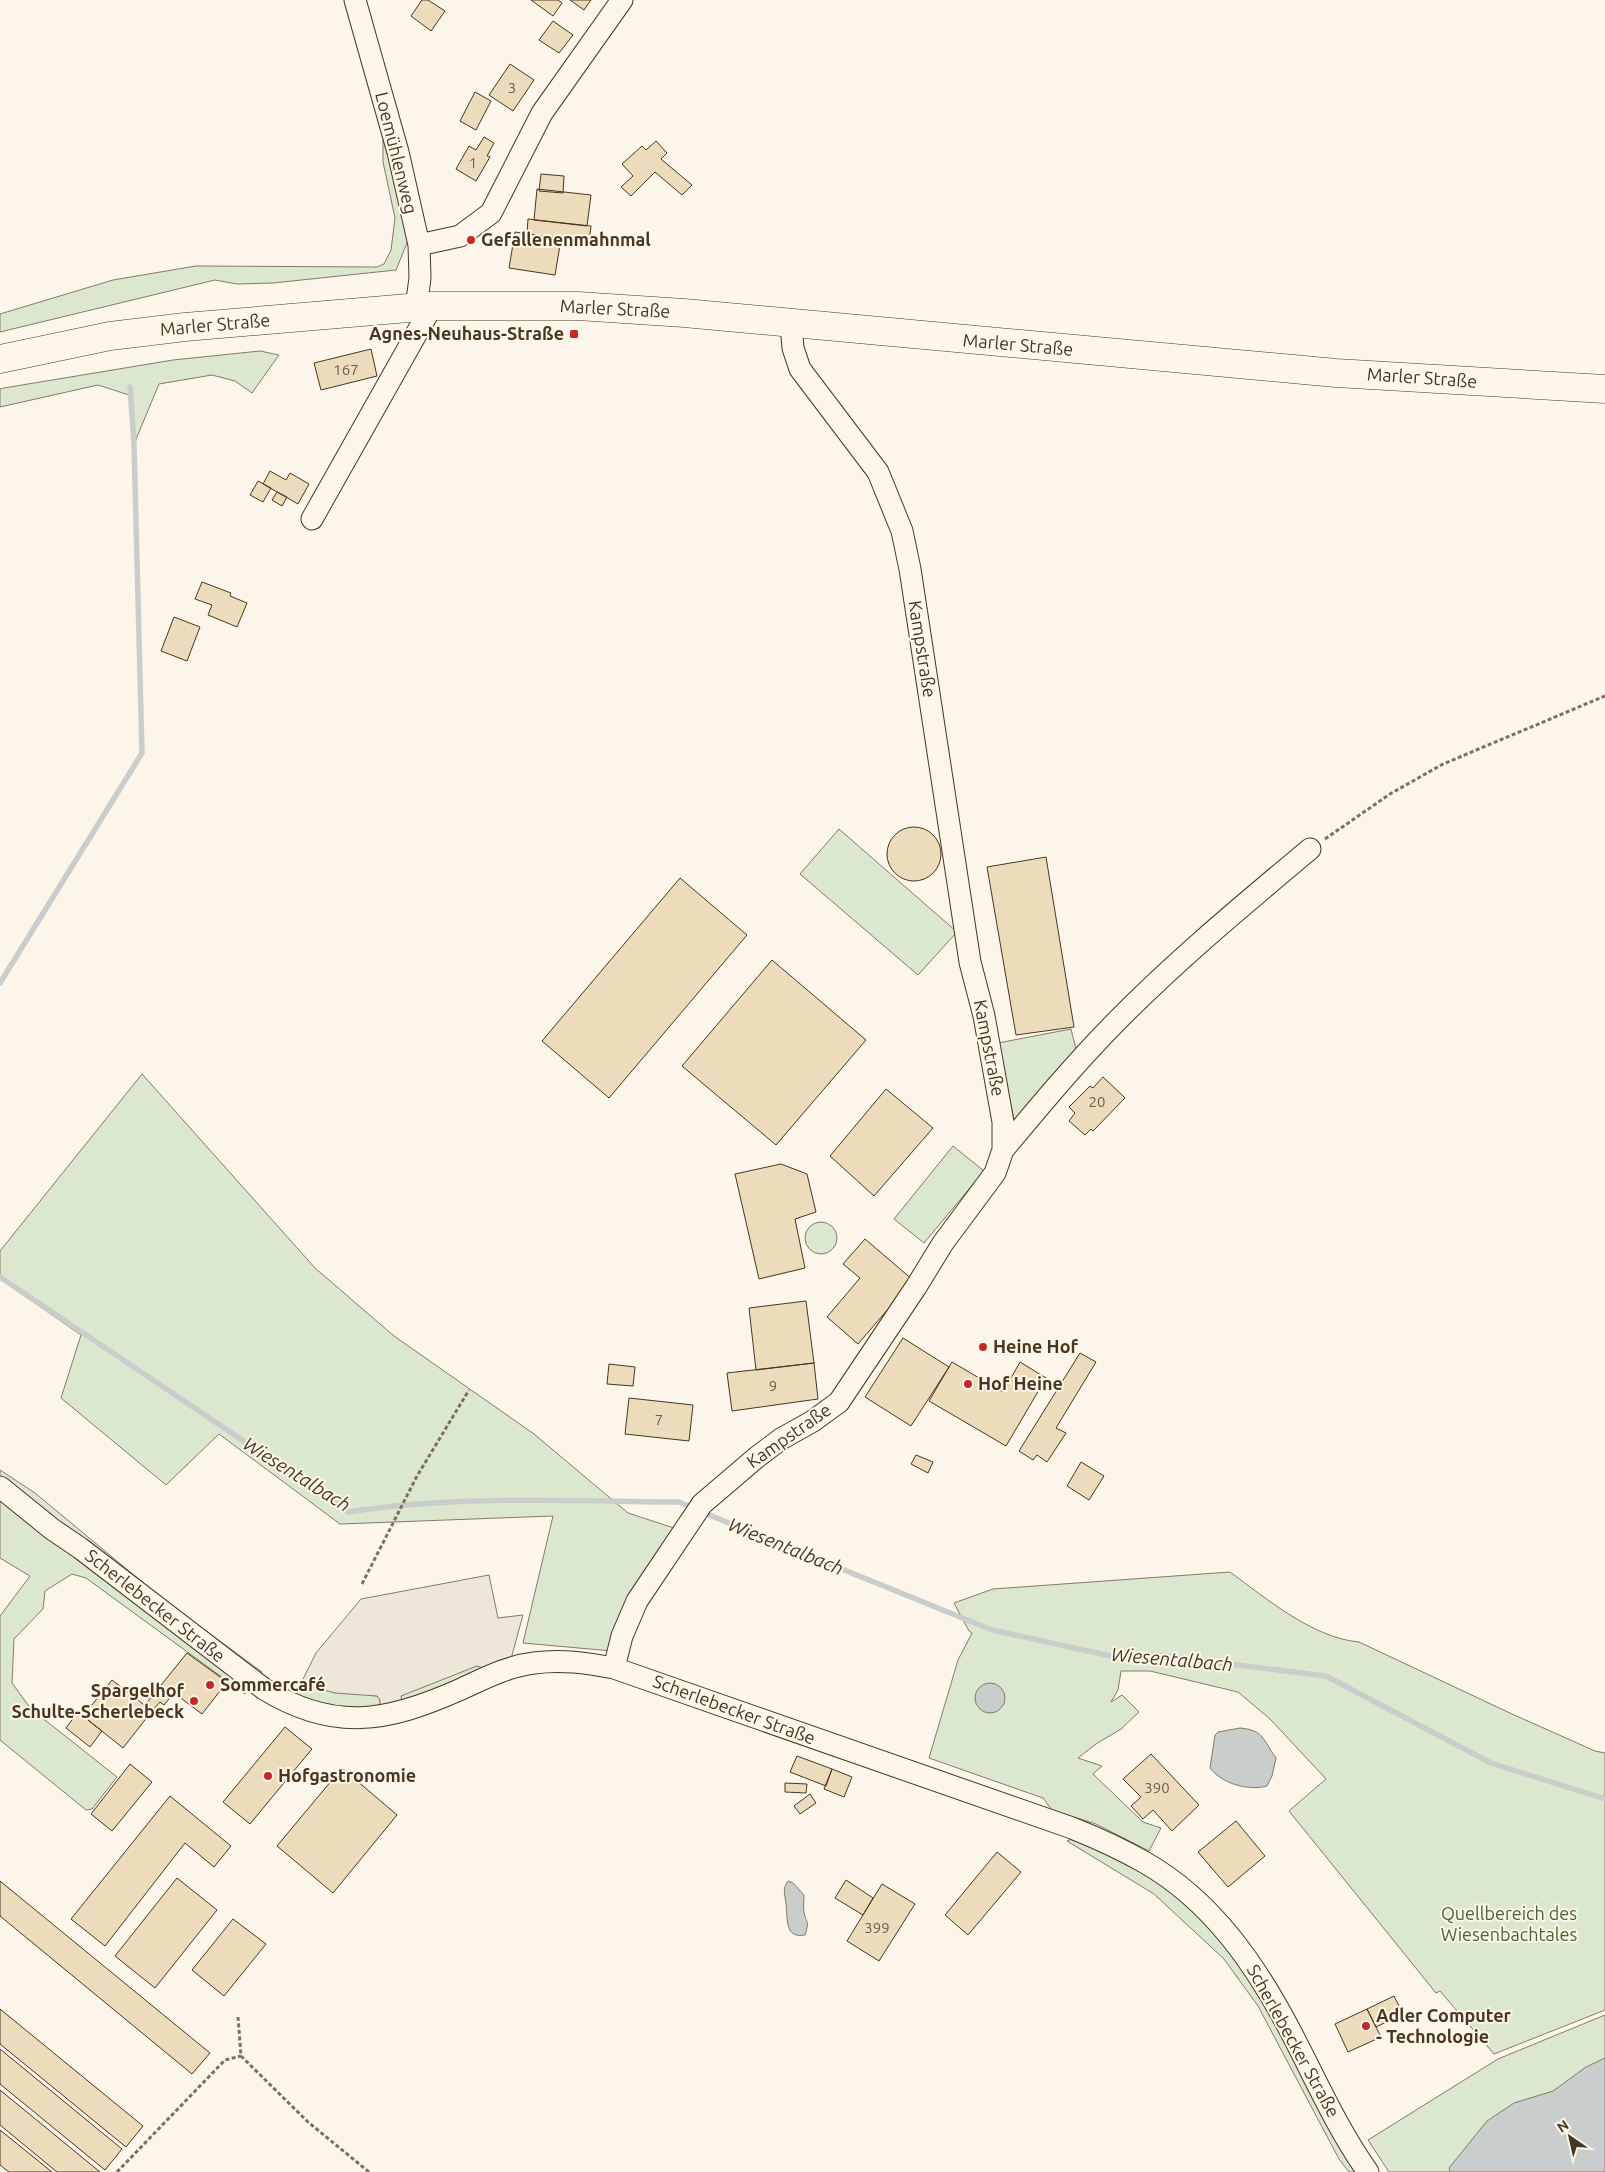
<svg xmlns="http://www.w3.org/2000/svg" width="1605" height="2172" viewBox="0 0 1605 2172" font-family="Ubuntu,sans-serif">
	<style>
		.green { fill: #dce7d0; stroke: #887966 }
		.parking { fill: #ede7d9; stroke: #887966 }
		.water { fill: #c9cecd; stroke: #887966 }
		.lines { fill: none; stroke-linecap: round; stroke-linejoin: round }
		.stream { stroke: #c9cecd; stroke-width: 5.5 }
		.building { fill: #ecdcbc; stroke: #4a3520 }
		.minor-casing { stroke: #4a3520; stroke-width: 23 }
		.major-casing { stroke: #4a3520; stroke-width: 29 }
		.path { stroke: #7f6f5c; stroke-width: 3; stroke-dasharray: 4 2.5; stroke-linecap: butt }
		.minor { stroke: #fbf6e9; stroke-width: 21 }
		.major { stroke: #fbf6e9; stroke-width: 28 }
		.poi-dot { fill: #c62828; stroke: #fbf6e9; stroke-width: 2 }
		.labels { text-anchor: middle; stroke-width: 4; stroke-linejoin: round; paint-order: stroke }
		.number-label { font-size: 15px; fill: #725f47 }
		.street-label { font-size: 18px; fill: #4a3520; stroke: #fbf6e9 }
		.poi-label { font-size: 18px; font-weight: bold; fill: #4a3520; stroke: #fbf6e9; text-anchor: start }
		.park-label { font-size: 18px; fill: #436837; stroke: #fbf6e9 }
		.water-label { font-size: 19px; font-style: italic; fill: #4a3520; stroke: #fbf6e9 }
	</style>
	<rect width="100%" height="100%" fill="#fbf6e9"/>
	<path class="green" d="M383,127L409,238L396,270L273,283L237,284L215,280L0,332V314L113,280L196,266L377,267L384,264L391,250L395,218L383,162Z
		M260,351L279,355L252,393L235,381L212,375L159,384L134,444L129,395L98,385L0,407V389L4,388L173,360Z
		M839,829L957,932L918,975L800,874Z
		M1071,1029L1076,1049L1014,1120L998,1043Z
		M142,1074L315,1268L394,1336L534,1434L628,1513L677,1529L612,1651L523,1643L553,1516L340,1524L219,1434L166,1485L61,1398L81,1335L0,1279V1251Z
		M953,1146L984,1171L924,1243L894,1219Z
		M805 1238a16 16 0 1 1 32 0a16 16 0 1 1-32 0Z
		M0,1470L35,1493L164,1600L262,1672L245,1694L86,1578L72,1574L45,1591L43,1609L14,1639L12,1683L31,1709L117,1777L92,1809L86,1810L0,1740V1616L30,1576L0,1558Z
		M1230,1572C1267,1599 1313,1638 1359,1642L1512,1714L1595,1751L1605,1753V2010L1494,2054L1440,1991L1436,1993L1289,1811L1326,1779L1270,1719L1238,1692L1150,1671H1121L1118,1690L1111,1702L1122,1695L1139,1712L1121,1729L1096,1744L1078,1758L1102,1766L1093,1774L1143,1822L1161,1828L1149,1851L1096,1824L1052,1810L1043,1798L929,1758L958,1660L972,1633L969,1631L954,1603L993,1589Z
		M477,1666L486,1669L402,1702L398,1687Z
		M303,1679L316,1688L377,1696L380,1700V1707L333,1709L290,1692L292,1686Z
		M1075,1838L1120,1856L1168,1889L1226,1942L1261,1994L1362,2172H1349L1339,2159L1258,2006L1224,1959L1154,1894L1067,1841Z
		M1605,2015V2172H1389L1368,2140L1498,2059Z"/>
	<path class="parking" d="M489,1575L498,1618L523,1615L511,1659L486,1669L477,1666L401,1696L402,1702L380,1707V1700L377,1696L335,1693L316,1688L303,1679L316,1653L361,1599Z"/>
	<path class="water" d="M975 1698a15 15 0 1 1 30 0a15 15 0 1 1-30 0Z
		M1240,1728C1264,1730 1263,1740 1276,1758L1272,1776L1267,1786C1249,1791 1222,1784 1210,1768L1215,1735L1218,1732Z
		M788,1881L793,1883L804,1895C804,1901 803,1907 804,1912C806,1924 810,1919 805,1935C784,1939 788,1918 786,1904C785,1894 782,1889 788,1881Z
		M1605,2058V2172H1450L1449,2168L1487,2121L1514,2103L1553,2091L1586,2067Z"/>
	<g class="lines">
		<path class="stream" d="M0,983L142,753L134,444L130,387
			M0,1277L349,1512C457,1495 570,1501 679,1502L693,1508
			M702,1512L992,1630L1111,1656L1159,1655L1326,1676L1491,1763L1605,1799"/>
	</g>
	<path class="building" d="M422,0H428L445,11L431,31L411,16Z
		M531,0H558L562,3L553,16Z
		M570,0H591L584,10Z
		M553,21L573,35L559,53L539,40Z
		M510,64L534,80L513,111L489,95Z
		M475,92L491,101L476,130L460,121Z
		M484,137L494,143L487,156L490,157L476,181L456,169L469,146L476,150Z
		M656,141L667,153L661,159L692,185L682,195L655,172L631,196L621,187L633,176L622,164L642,146L646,150Z
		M541,174L564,176L563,193L539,191Z
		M537,189L591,195L587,226L534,220Z
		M528,219L591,226L589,241L527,234Z
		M515,232L561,239L555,275L509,268Z
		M371,349L377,376L321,390L314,363Z
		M270,471L286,480L290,473L309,484L298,504L263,484Z
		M258,481L271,488L263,502L250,495Z
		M277,492L287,497L282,506L272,500Z
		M202,582L231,593L230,596L247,603L237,627L208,615L212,605L195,599Z
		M174,617L200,627L187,661L161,651Z
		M887 854a27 27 0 1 1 54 0a27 27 0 1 1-54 0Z
		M1046,857L1074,1027L1016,1035L987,867Z
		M680,878L747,935L609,1098L542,1041Z
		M772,960L866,1040L776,1145L682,1066Z
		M1103,1077L1125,1098L1093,1131L1091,1129L1085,1135L1069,1121L1075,1113L1069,1107L1090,1086L1093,1088Z
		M886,1089L933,1128L874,1196L830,1156Z
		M781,1164L807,1174L816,1212L795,1219L805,1268L759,1279L735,1174Z
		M865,1239L913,1280L858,1344L827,1317L860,1278L843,1264Z
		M806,1301L814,1363L756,1370L749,1308Z
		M903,1338L949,1367L911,1426L865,1397Z
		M1080,1353L1096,1362L1056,1428L1066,1433L1047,1462L1037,1455L1033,1460L1019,1451Z
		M952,1362L1003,1392L1020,1362L1046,1378L1006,1446L929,1401Z
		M814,1363L818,1399L732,1411L727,1373Z
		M609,1364L635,1367L633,1386L607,1384Z
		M629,1398L693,1405L689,1441L625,1434Z
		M916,1455L933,1462L928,1473L911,1464Z
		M1081,1462L1104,1476L1089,1500L1067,1486Z
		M187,1653L227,1682L202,1714L174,1693L164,1705L160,1702L152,1711L145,1705Z
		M112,1680L152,1711L123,1748L83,1716Z
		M78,1712L102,1731L90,1747L66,1728Z
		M285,1727L312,1749L250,1824L223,1802Z
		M1151,1754L1199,1805L1172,1831L1153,1810L1143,1819L1131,1806L1141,1797L1123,1779Z
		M797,1756L832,1769L826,1786L790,1772Z
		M130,1764L152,1782L112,1831L91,1814Z
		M342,1768L397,1815L333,1893L277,1846Z
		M832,1769L852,1777L844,1797L824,1789Z
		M785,1783L807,1784L806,1793L785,1792Z
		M810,1794L816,1803L800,1814L794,1806Z
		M170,1796L231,1846L214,1867L185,1843L105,1946L71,1919Z
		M1236,1821L1265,1856L1228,1887L1198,1852Z
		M997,1852L1021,1872L968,1935L945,1915Z
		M177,1878L217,1910L155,1988L115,1956Z
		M846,1880L873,1898L863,1915L835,1898Z
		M0,1881L210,2053L192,2074L0,1916Z
		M882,1884L915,1904L879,1961L847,1941Z
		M233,1919L266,1944L224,1996L192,1970Z
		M1394,1996L1403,2014L1376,2027L1367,2009Z
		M0,2009L143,2126L126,2147L0,2044Z
		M1367,2009L1381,2037L1348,2052L1335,2024Z
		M0,2049L122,2149L105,2170L0,2084Z
		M0,2090L100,2172H57L0,2125Z
		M0,2130L52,2172H9L0,2165Z"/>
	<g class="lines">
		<defs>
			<path id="minor" d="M355,0L398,152L419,245L420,278L416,308
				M419,245L460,236L491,213L542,113L622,0
				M312,519L432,306
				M1003,1150C1038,1108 1073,1066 1111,1027C1173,963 1242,906 1310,849
				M0,1487L52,1529L80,1548L264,1689C334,1732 387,1722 459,1690C483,1679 508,1666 534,1663C561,1659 587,1663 614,1668L1072,1828C1097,1838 1121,1849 1144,1862C1213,1901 1258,1968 1293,2036C1317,2082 1338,2130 1368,2172
				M614,1668L622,1636L637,1601L702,1504L757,1457L781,1439L813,1421L839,1402L916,1287L943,1243L995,1173L1003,1150V1122L984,1016L970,962L910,569L902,531L878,472L800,369L793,348L791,324"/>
			<path id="major" d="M0,359L110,336L185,327L432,306H578L684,313L1336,373L1605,389"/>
		</defs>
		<use href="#minor" class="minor-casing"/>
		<use href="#major" class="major-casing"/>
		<path class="path" d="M1325,839L1390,794L1443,764L1605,696
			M362,1584L417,1476L469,1390
			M238,2017L241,2056L308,2122L369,2172
			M117,2172L225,2060L241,2056"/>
		<use href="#minor" class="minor"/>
		<use href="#major" class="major"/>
	</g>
	<g class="poi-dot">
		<circle cx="471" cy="240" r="5"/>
		<rect x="569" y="329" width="10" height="10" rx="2.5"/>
		<circle cx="983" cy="1347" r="5"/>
		<circle cx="968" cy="1384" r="5"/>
		<circle cx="210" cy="1685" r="5"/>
		<circle cx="194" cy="1701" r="5"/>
		<circle cx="268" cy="1776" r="5"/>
		<circle cx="1366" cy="2026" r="5"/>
	</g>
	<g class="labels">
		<g class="number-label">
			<text x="512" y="93">3</text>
			<text x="473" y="168">1</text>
			<text x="346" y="375">167</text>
			<text x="1097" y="1107">20</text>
			<text x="773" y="1391">9</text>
			<text x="659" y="1425">7</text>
			<text x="1157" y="1793">390</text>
			<text x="877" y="1933">399</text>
		</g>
		<g class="street-label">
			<text transform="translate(396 153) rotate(76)" y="6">Loemühlenweg</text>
			<text transform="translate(615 309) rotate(3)" y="6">Marler Straße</text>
			<text transform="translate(215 325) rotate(-5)" y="6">Marler Straße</text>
			<text transform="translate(1018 345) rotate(5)" y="6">Marler Straße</text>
			<text transform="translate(1422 378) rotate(4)" y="6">Marler Straße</text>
			<text transform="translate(922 649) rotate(81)" y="6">Kampstraße</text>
			<text transform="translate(989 1048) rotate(79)" y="6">Kampstraße</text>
			<text transform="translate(789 1436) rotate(-35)" y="6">Kampstraße</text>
			<text transform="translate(155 1606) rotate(38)" y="6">Scherlebecker Straße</text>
			<text transform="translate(734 1710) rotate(20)" y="6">Scherlebecker Straße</text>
			<text transform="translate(1293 2041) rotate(61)" y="6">Scherlebecker Straße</text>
		</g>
		<g class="poi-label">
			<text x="481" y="246">Gefallenenmahnmal</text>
			<text x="564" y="340" text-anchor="end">Agnes-Neuhaus-Straße</text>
			<text x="993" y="1353">Heine Hof</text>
			<text x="978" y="1390">Hof Heine</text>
			<text x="220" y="1691">Sommercafé</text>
			<text x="184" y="1697" text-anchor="end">Spargelhof<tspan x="184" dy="21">Schulte-Scherlebeck</tspan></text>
			<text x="278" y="1782">Hofgastronomie</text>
			<text x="1376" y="2022">Adler Computer<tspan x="1376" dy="21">- Technologie</tspan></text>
		</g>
		<g class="park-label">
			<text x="1509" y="1920">Quellbereich des<tspan x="1509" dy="21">Wiesenbachtales</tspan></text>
		</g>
		<g class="water-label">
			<text transform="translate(297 1474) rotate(32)" y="7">Wiesentalbach</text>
			<text transform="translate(786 1546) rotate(22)" y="7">Wiesentalbach</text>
			<text transform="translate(1172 1659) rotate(5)" y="7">Wiesentalbach</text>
		</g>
	</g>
	<g transform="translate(1570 2137) rotate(326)" stroke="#fbf6e9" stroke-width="4" paint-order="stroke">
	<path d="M0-4L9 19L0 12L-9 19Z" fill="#4a3520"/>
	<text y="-8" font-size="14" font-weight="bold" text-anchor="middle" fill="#4a3520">N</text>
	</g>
</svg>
